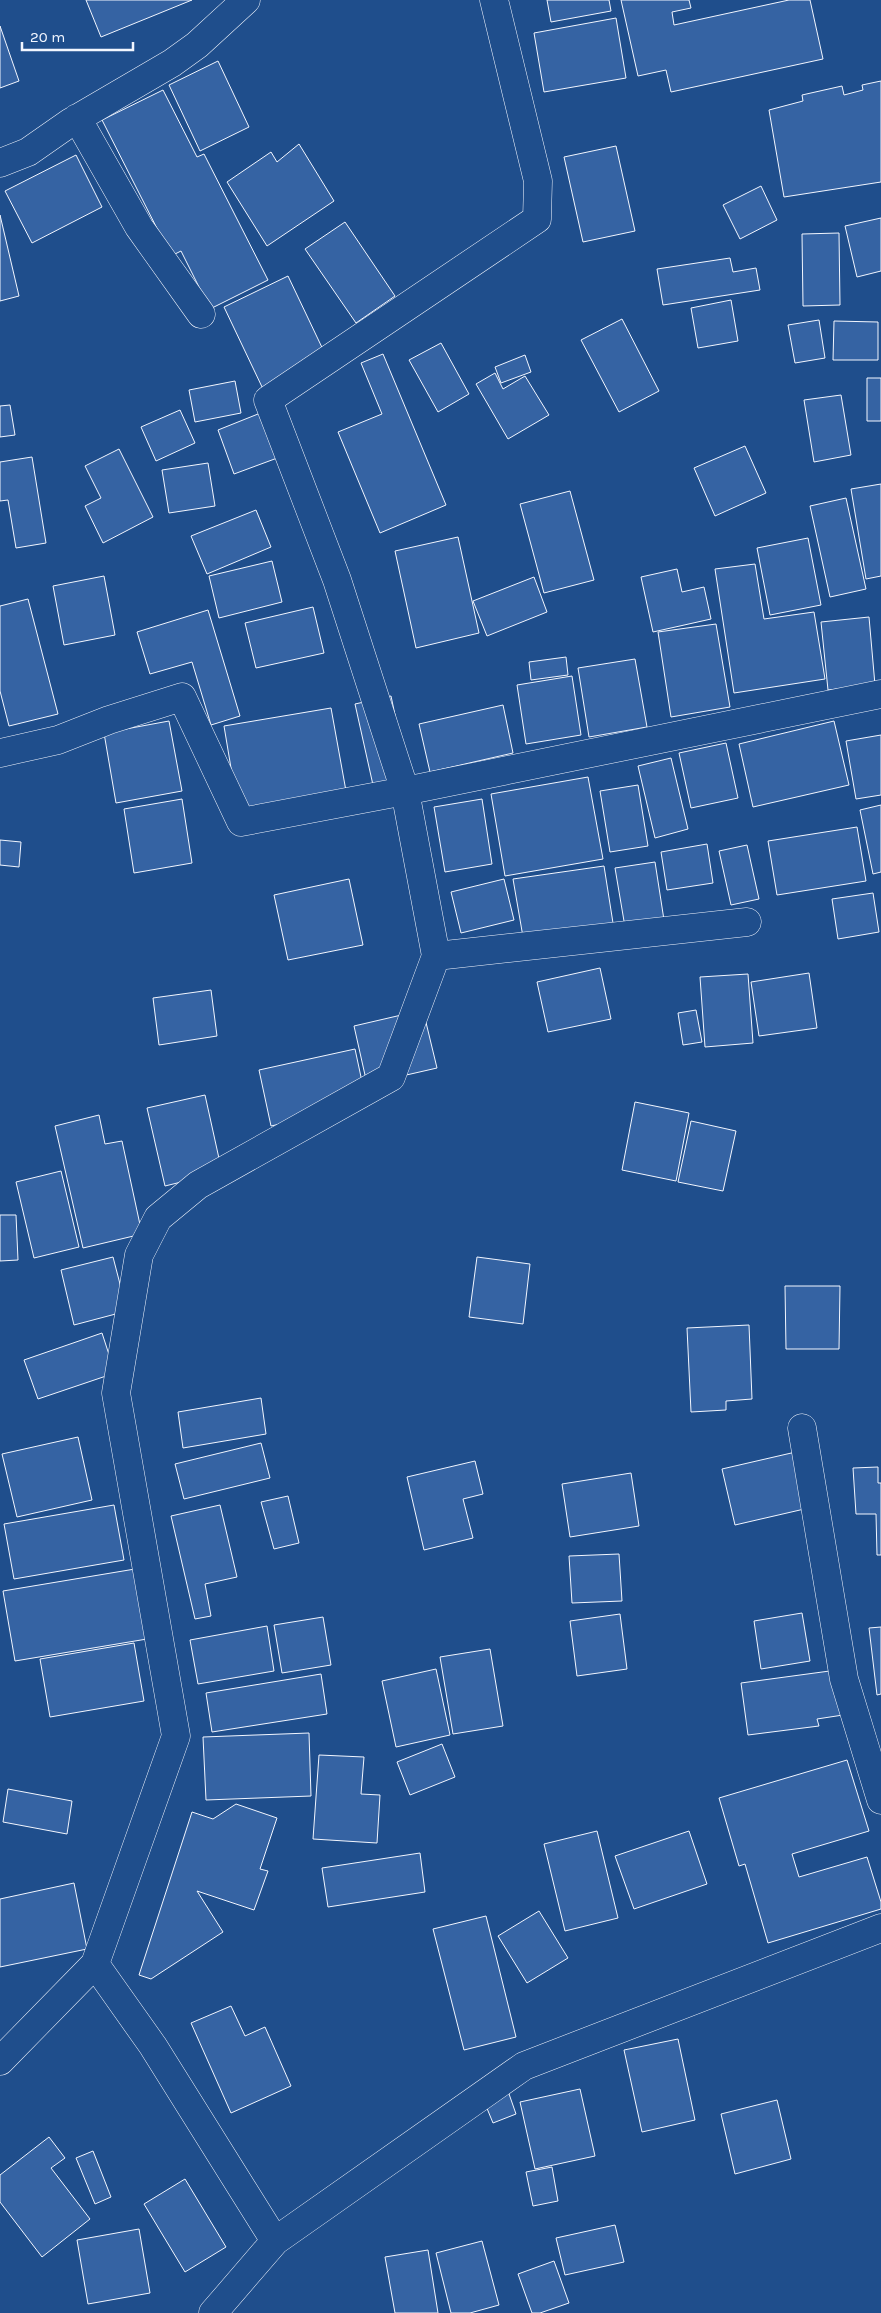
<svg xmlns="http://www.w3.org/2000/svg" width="881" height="2313" viewBox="0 0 881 2313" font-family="Karla,sans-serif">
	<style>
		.building { fill: #3563a3; stroke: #f2f6ff }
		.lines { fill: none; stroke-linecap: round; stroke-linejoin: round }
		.minor-casing { stroke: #f2f6ff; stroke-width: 29 }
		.minor { stroke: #1f4e8c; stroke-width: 28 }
	</style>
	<rect width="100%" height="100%" fill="#1f4e8c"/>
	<path class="building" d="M86,0H192L101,37Z
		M547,0H609L611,11L551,22Z
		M621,0H689L691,8L672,12L674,25L789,0H810L823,59L671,92L666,70L638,76Z
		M616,18L626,78L544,92L534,33Z
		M0,26L19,81L0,88Z
		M218,61L249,127L200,151L169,85Z
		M881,81V182L784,197L769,110L803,101L802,95L842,86L844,95L863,90L862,85Z
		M163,90L197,157L204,154L268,280L210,309L181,251L171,256L102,120Z
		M299,144L334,201L267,246L227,182L271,152L277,162Z
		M616,146L635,231L583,242L564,157Z
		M76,155L102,207L32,243L5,191Z
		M761,186L777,220L740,239L723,205Z
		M0,215L19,296L0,301Z
		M881,218V271L857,277L845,226Z
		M345,222L395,296L356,323L305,249Z
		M839,233L840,305L803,306L802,234Z
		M730,258L733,272L756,268L760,290L663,305L657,269Z
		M288,276L327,358L263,389L224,307Z
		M731,300L738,341L698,348L691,308Z
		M622,319L659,391L619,412L581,340Z
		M819,320L825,358L795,363L788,325Z
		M834,321L878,322V360H833Z
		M441,343L469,394L438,412L409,360Z
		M383,354L446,505L380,533L338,432L382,414L361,363Z
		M525,355L531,372L501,383L495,367Z
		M495,373L503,389L525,376L549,415L508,439L476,384Z
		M867,378H881V421H867Z
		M235,381L241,413L195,422L189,390Z
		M841,395L851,455L814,462L804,400Z
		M10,405L15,435L0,437V406Z
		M180,410L195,443L156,461L141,427Z
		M263,412L280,457L234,474L218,430Z
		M745,446L766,493L715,516L694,468Z
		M119,449L153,517L103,543L85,506L101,498L85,466Z
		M32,457L46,543L16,548L8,500L0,501V462Z
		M208,463L215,506L169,513L162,470Z
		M881,484V576L866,579L851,489Z
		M570,491L594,580L544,593L520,504Z
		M846,498L866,589L830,597L810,506Z
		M256,510L271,547L207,574L191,536Z
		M458,537L479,633L416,648L395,551Z
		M808,538L821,605L770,615L757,548Z
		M272,561L282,602L219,618L209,576Z
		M755,564L764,619L814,612L825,679L734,693L715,569Z
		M677,569L682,592L704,587L711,619L653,632L641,577Z
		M104,576L115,635L64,645L53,586Z
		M534,577L547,612L487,636L473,601Z
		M28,599L58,714L9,726L0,691V606Z
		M313,607L324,653L256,668L245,623Z
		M208,610L240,716L211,725L192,662L150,674L137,632Z
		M869,617L875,685L828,690L821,622Z
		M716,624L730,707L671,717L658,632Z
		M566,657L568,675L531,680L529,662Z
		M635,659L647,727L589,737L578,668Z
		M572,676L581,735L526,744L517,685Z
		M391,696L410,786L375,794L355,704Z
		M503,705L513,753L430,772L419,724Z
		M331,708L346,791L238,810L224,726Z
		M169,721L182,791L116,803L104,733Z
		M834,721L849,785L753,807L739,744Z
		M881,735V795L856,799L846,741Z
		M726,743L738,798L691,808L679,753Z
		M671,758L688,829L655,838L638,766Z
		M588,777L603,859L505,876L491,794Z
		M638,785L648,846L610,852L600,791Z
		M182,799L192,863L134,873L124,809Z
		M482,799L492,864L445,872L434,807Z
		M881,805V872L873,874L860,810Z
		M857,827L866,881L777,895L768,841Z
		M0,840L21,842L19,867L0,865Z
		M707,844L713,883L667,890L661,852Z
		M747,845L759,899L731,905L719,851Z
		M655,862L664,920L625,927L615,868Z
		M604,866L613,923L523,937L513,879Z
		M349,879L363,945L288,960L274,895Z
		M504,879L514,920L461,933L451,892Z
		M873,893L879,932L838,939L832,899Z
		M600,968L611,1019L548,1032L537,982Z
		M809,973L817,1028L759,1036L751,982Z
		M748,974L753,1043L705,1047L700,977Z
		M211,990L217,1036L159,1045L153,998Z
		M423,1010L437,1068L367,1084L354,1026Z
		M696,1010L702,1042L683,1045L678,1013Z
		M355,1049L367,1105L271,1126L259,1070Z
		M205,1095L222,1172L165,1186L147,1108Z
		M635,1102L689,1113L676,1181L622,1170Z
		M99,1115L105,1144L122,1141L142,1234L83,1248L55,1126Z
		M691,1121L736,1131L723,1191L678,1182Z
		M61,1171L79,1247L34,1258L16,1182Z
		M0,1215H16L18,1260L0,1261Z
		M113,1257L127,1311L74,1325L61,1270Z
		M477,1257L530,1264L523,1324L469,1317Z
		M785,1286H840L839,1349H786Z
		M749,1325L752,1399L726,1401V1410L691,1412L687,1328Z
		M102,1333L115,1373L38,1399L24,1360Z
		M261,1398L266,1434L183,1448L178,1412Z
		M78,1437L92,1500L17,1517L2,1454Z
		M261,1443L270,1478L184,1499L175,1464Z
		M800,1451L813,1507L735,1525L722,1469Z
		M475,1461L483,1494L463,1499L473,1538L424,1550L407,1477Z
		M878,1467V1483H881V1555H877L876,1514H856L853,1468Z
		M631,1473L639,1526L570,1537L562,1484Z
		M288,1496L299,1543L274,1549L261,1502Z
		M114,1505L124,1560L14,1579L4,1524Z
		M220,1505L237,1577L205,1584L211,1616L195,1619L171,1516Z
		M619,1554L622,1601L572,1603L569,1556Z
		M135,1569L147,1639L15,1661L3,1591Z
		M802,1613L810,1661L761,1669L754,1621Z
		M620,1614L627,1669L577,1676L570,1621Z
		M323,1617L331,1665L282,1673L274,1625Z
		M267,1626L274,1671L198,1684L190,1640Z
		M881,1627V1694L877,1695L869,1628Z
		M134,1643L144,1701L50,1717L40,1659Z
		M490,1649L503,1726L453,1734L440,1657Z
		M436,1669L450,1735L396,1747L382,1681Z
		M837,1670L843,1715L817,1719L819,1726L748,1735L741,1683Z
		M321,1674L327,1714L212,1732L206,1693Z
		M309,1733L311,1796L206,1800L203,1737Z
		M442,1744L455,1777L410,1795L397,1762Z
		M319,1755L364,1757L361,1794L380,1795L377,1843L313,1839Z
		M847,1760L869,1831L792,1854L799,1877L867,1857L881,1902V1909L768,1943L745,1864L739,1866L719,1798Z
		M8,1789L72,1801L67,1834L3,1822Z
		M236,1804L277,1818L260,1869L268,1871L254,1910L197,1891L223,1932L151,1979L139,1975L192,1812L213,1819Z
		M597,1831L618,1918L565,1931L544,1844Z
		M689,1831L707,1884L634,1909L615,1856Z
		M420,1853L425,1892L328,1907L322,1868Z
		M74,1883L87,1949L0,1967V1899Z
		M539,1911L568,1958L527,1983L498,1936Z
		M486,1916L516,2037L464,2050L433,1929Z
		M231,2006L245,2036L265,2027L291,2086L231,2113L191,2023Z
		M678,2039L695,2120L642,2132L624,2050Z
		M580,2089L595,2156L535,2169L520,2102Z
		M508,2091L516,2114L493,2123L484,2101Z
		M777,2100L791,2159L735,2174L721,2114Z
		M49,2137L65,2158L51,2168L90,2219L42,2257L0,2202V2175Z
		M93,2151L111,2197L95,2204L76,2158Z
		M552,2167L558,2201L533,2206L526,2172Z
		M185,2179L226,2247L185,2272L144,2204Z
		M615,2225L624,2262L565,2275L556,2238Z
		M139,2229L150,2293L88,2304L77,2240Z
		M482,2241L499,2305L470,2313H451L436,2253Z
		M428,2250L438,2313H395L385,2257Z
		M554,2261L569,2303L540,2313H532L518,2274Z"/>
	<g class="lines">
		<defs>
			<path id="minor" d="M494,0L538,181L537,219L268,400L337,580L405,791L436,956L747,922
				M77,118L139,227L201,314
				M0,163L28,152L71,122L172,63L197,45L246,0
				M0,753L58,740L109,720L182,697L241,822L405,791L881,694
				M802,1428L844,1679L881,1800
				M95,1964L153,2046L275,2241
				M0,2061L95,1964L176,1736L116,1393L139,1255L158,1218L198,1185L391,1077L436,956
				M213,2313L275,2241L524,2066L881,1928"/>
		</defs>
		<use href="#minor" class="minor-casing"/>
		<use href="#minor" class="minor"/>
	</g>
	<path d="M22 42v8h111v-8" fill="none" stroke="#f2f6ff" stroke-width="2.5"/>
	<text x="30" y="42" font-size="15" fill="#f2f6ff" stroke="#1f4e8c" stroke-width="4" paint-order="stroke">20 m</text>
</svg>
